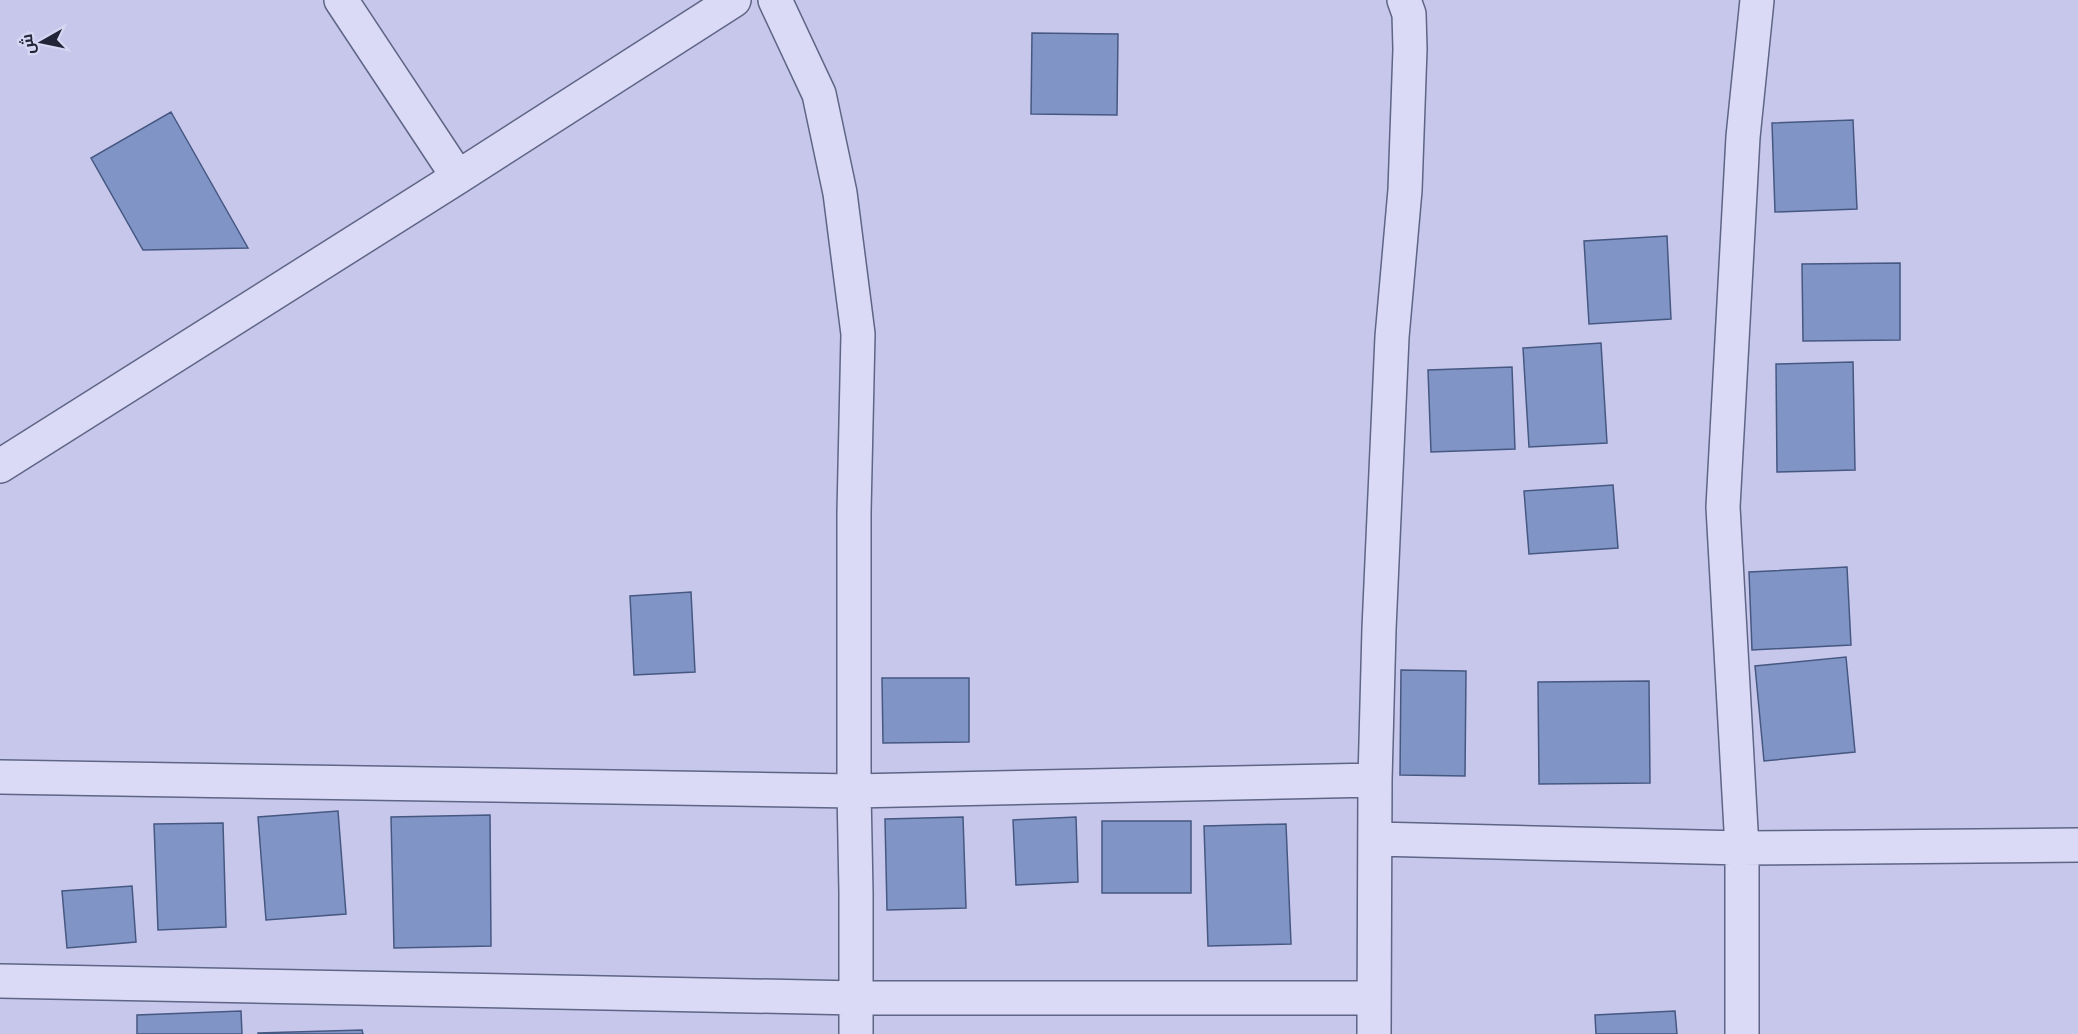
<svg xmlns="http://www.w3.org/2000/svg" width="2078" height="1034" viewBox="0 0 2078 1034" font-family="'Zilla Slab',Cairo,serif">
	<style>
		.building { fill: #8194c6; stroke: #465882; stroke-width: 1.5 }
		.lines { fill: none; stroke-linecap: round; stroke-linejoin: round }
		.minor-casing { stroke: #5e6585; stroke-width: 36 }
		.minor { stroke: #dadaf6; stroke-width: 33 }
	</style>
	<rect width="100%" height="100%" fill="#c7c7eb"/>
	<path class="building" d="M1032,33L1118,34L1117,115L1031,114Z
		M171,112L248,248L143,250L91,158Z
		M1853,120L1857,209L1775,212L1772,123Z
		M1667,236L1671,319L1589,324L1584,241Z
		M1900,263V340L1803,341L1802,264Z
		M1601,343L1607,443L1529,447L1523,348Z
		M1853,362L1855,470L1777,472L1776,364Z
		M1512,367L1515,449L1431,452L1428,370Z
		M1613,485L1618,548L1529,554L1524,491Z
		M1847,567L1851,645L1752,650L1749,572Z
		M691,592L695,672L634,675L630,596Z
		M1846,657L1855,752L1764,761L1755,666Z
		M1401,670L1466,671L1465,776L1400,775Z
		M882,678H969V742L883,743Z
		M1649,681L1650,783L1539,784L1538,682Z
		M338,811L346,914L266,920L258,817Z
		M490,815L491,946L394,948L391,817Z
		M963,817L966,908L887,910L885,819Z
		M1076,817L1078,882L1016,885L1013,820Z
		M1102,821H1191V893H1102Z
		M223,823L226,927L158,930L154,824Z
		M1286,824L1291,944L1208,946L1204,826Z
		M132,886L136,942L67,948L62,891Z
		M241,1011L242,1034H137V1015Z
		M1675,1011L1677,1034H1596L1595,1015Z
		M362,1030L363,1034H258V1033Z"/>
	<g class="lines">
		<defs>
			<path id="minor" d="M341,0L458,177
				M775,0L819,94L840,193L858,334L854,512V791L856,892V1034
				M0,466L458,177L734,0
				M0,777L854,791L1375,780
				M1376,839L1742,848L2078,845
				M0,981L857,998H1373
				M1374,1034L1375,780L1379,629L1392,337L1405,190L1410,49L1409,14L1404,0
				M1742,1034V848L1723,507L1743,137L1757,0"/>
		</defs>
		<use href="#minor" class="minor-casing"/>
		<use href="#minor" class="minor"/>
	</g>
	<g transform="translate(42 42) rotate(261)" stroke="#d7d6f3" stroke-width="4.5" paint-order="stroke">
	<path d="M0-4.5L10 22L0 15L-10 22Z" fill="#212537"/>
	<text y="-9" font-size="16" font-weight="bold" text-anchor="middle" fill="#212537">ش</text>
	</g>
</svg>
